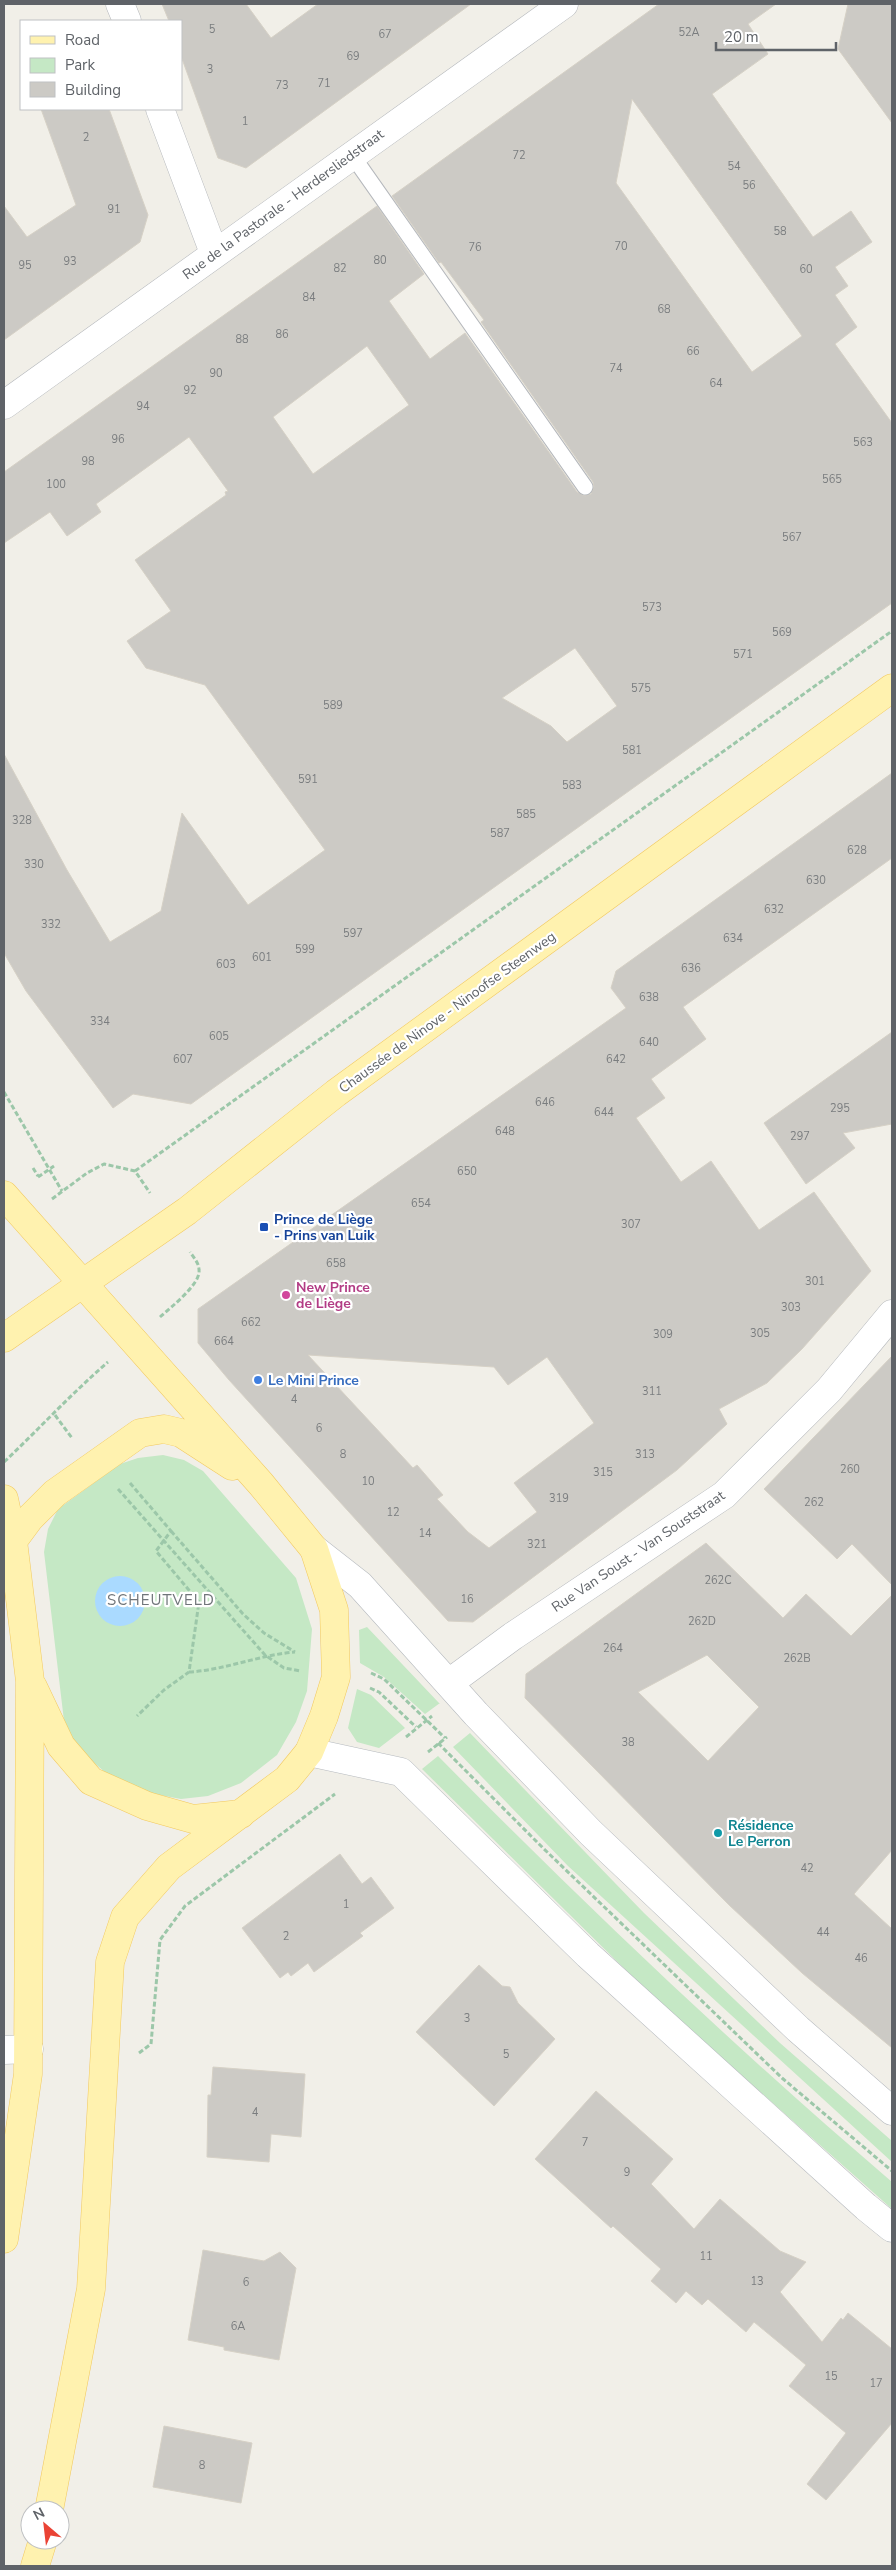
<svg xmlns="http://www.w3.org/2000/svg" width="896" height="2570" viewBox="0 0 896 2570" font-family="'Nunito Sans',sans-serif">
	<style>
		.green { fill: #c5e8c5 }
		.water { fill: #aadaff }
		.building { fill: #cccac5; stroke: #d6d1c6; fill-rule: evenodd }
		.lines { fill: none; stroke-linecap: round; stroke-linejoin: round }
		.lane-casing { stroke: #b5b8bc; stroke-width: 17 }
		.street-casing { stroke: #b5b8bc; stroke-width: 29 }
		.secondary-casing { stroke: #b6babf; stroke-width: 29 }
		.primary-casing { stroke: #f2c960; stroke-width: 29 }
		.path { stroke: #9cc7a9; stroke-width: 3; stroke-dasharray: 5 2.5; stroke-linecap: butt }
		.lane { stroke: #fff; stroke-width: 15 }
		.street { stroke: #fff; stroke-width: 28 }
		.secondary { stroke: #fff; stroke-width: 28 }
		.primary { stroke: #fff2af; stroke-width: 28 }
		.transit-dot { fill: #1a4fb4; stroke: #fff; stroke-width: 2 }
		.hotel-dot { fill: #d1479c; stroke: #fff; stroke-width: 2 }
		.shop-dot { fill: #3f7fe0; stroke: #fff; stroke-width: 2 }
		.culture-dot { fill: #0f9aa8; stroke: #fff; stroke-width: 2 }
		.labels { text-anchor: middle; stroke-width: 4.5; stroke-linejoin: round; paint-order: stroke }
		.number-label { font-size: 11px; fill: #7a7d7f }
		.street-label { font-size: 14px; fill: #5f6368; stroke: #fff }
		.transit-label { font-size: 14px; font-weight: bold; fill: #164399; stroke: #fff; text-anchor: start }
		.hotel-label { font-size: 14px; font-weight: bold; fill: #b23c85; stroke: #fff; text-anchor: start }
		.shop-label { font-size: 14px; font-weight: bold; fill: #366cbe; stroke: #fff; text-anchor: start }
		.culture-label { font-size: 14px; font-weight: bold; fill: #0d838f; stroke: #fff; text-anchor: start }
		.neighbourhood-label { font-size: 15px; letter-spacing: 1px; fill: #70757a; stroke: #fff }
	</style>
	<rect width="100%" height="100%" fill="#f1efe8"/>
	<path class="green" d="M163,1455L184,1460L203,1471L296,1578L312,1629L307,1691L296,1722L277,1755L241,1783L208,1796L181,1799L154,1794L106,1773L78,1749L64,1721L44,1552L48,1529L58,1509L120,1464L138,1458Z
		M367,1627L439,1703H440L425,1714L384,1677L360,1663L359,1630Z
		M357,1689L371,1695L405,1728L379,1748L357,1742L348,1728Z
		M470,1733L644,1913L780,2043L892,2141V2162L568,1866L453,1747Z
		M438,1756C584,1904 734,2047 892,2182V2209L650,1994L422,1769Z"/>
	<path class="water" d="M95 1601a25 25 0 1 1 50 0a25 25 0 1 1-50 0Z"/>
	<path class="building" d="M162,4H246L271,38L318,4H471L246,168L218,158L181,56V21H169Z
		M659,4H776L748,24L768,54L712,94L813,237L851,211L872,242L835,267L848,286L835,295L857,327L835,344L892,423V603L191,1104L133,1094L113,1108L26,991L4,953V754L67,870L110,942L161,911L182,813L248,905L325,850L205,685L146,668L127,641L171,611L135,560L226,495L225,492L228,491L189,437L96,504L101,512L67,536L50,512L4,543V472L377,206L424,274L389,301L430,359L465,333L577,492L585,496L591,494L594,487L593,482L481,322L484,320L441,262L439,263L392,196ZM632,99L802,336L752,372L616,183ZM367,346L409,405L313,474L273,417ZM575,648L617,706L567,742L551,726L502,698Z
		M848,4H892V123L838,49Z
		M41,109H109L148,215L140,242L4,340V206L27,237L76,205Z
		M892,773V858L683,1007L706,1039L651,1079L665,1098L636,1118L681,1182L711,1161L759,1230L814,1192L871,1271L802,1349L767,1383L719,1409L727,1424L677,1470L473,1622L448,1621L229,1380L198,1343V1309L626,1008L611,988L616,971ZM308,1355L494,1367L508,1385L547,1357L594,1423L514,1483L537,1512L489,1548L468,1532L437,1499L443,1495L417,1465L413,1468Z
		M892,1032V1124L843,1133L855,1148L806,1184L764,1123Z
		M892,1356V1585L852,1544L837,1559L764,1489Z
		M706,1543L783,1618L806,1594L851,1636L892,1595V1850L854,1894L892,1929V2048L802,1973L729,1905L525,1698L526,1674ZM707,1655L759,1707L708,1761L638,1692Z
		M340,1854L362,1884L371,1877L394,1908L360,1933L363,1936L314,1972L308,1963L291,1976L288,1972L280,1978L242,1928Z
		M479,1965L502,1986L510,1987L518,2003L555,2039L494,2106L416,2032Z
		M213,2067L305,2074L301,2137L271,2134L269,2162L207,2157L208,2095H211Z
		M596,2091L673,2159L651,2184L694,2229L720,2199L780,2251L806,2262L780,2292L822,2342L841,2318L843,2320L848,2313L892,2349V2423L826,2500L807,2484L846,2433L789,2386L806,2365L754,2322L746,2332L708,2299L702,2305L686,2291L676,2303L651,2281L661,2269L613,2226L611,2228L535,2159Z
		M203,2250L264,2261L280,2252L296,2268L279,2360L224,2350V2347L188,2340Z
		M164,2426L252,2443L241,2503L153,2487Z"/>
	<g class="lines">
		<defs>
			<path id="lane" d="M352,155L585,487"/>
			<path id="street" d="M120,4L127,21
				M160,109L214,253
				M4,405L564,4
				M449,1683L513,1636L724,1495L829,1390L892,1314
				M4,2050L29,2049"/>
			<path id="secondary" d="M314,1549L360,1585L476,1714L591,1833L798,2029L892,2111
				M309,1752L401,1772L588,1955L866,2207L892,2228"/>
			<path id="primary" d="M4,1195L261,1484L314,1549L334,1610L336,1677L324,1716L309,1752L287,1779L169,1867L125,1917L110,1962L91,2289L49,2510
				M4,1338L187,1211L336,1093L892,688
				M4,1499L13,1541L30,1681L28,2074L4,2239
				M13,1541L30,1518L55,1493L140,1433L164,1429L181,1433L232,1466
				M33,1687L61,1746L91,1781L147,1806L193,1819L241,1814
				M35,2566L43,2540"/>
		</defs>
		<use href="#lane" class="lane-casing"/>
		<use href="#street" class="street-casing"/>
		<use href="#secondary" class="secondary-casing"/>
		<use href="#primary" class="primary-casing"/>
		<path class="path" d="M4,1092L62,1191
			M33,1168L38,1176
			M135,1171L892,631
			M38,1177L54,1166
			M52,1199L87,1173L104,1164L135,1171L150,1193
			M160,1317C170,1308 201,1284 199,1270C199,1263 194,1258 190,1252
			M55,1415L72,1438
			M4,1462C39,1429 71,1394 108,1362
			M130,1483L171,1531L156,1551L199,1602L189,1672L164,1690L137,1716
			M118,1489L265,1655L284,1668L301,1671
			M171,1531L243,1614L264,1633L295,1652
			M189,1672C225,1670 259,1655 295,1652
			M371,1673L384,1679L445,1738
			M370,1688L379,1692L416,1727
			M406,1737L432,1716
			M438,1743L543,1848L782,2078L892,2171
			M428,1752L447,1737
			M139,2053L151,2044L160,1940L185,1906L335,1794"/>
		<use href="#lane" class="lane"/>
		<use href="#street" class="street"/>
		<use href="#secondary" class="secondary"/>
		<use href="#primary" class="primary"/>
	</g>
	<rect class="transit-dot" x="259" y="1222" width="10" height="10" rx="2.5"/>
	<circle class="hotel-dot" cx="286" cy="1295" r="5"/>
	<circle class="shop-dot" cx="258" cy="1380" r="5"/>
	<circle class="culture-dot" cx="718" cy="1833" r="5"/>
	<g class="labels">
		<g class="number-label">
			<text x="212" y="33">5</text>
			<text x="689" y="36">52A</text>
			<text x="385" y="38">67</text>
			<text x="353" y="60">69</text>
			<text x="210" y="73">3</text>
			<text x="324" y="87">71</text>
			<text x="282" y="89">73</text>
			<text x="245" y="125">1</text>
			<text x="86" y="141">2</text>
			<text x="519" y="159">72</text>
			<text x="734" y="170">54</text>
			<text x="749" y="189">56</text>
			<text x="114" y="213">91</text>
			<text x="780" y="235">58</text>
			<text x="621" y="250">70</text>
			<text x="475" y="251">76</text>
			<text x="380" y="264">80</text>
			<text x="70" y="265">93</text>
			<text x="25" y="269">95</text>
			<text x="340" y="272">82</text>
			<text x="806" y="273">60</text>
			<text x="309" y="301">84</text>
			<text x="664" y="313">68</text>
			<text x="282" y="338">86</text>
			<text x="242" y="343">88</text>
			<text x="693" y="355">66</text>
			<text x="616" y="372">74</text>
			<text x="216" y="377">90</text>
			<text x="716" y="387">64</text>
			<text x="190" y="394">92</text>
			<text x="143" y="410">94</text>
			<text x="118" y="443">96</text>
			<text x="863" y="446">563</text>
			<text x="88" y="465">98</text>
			<text x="832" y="483">565</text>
			<text x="56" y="488">100</text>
			<text x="792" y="541">567</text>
			<text x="652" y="611">573</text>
			<text x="782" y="636">569</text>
			<text x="743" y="658">571</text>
			<text x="641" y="692">575</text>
			<text x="333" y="709">589</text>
			<text x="632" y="754">581</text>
			<text x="308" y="783">591</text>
			<text x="572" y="789">583</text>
			<text x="526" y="818">585</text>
			<text x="22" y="824">328</text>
			<text x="500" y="837">587</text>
			<text x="857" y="854">628</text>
			<text x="34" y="868">330</text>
			<text x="816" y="884">630</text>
			<text x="774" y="913">632</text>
			<text x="51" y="928">332</text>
			<text x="353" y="937">597</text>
			<text x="733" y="942">634</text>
			<text x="305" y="953">599</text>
			<text x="262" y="961">601</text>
			<text x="226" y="968">603</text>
			<text x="691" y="972">636</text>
			<text x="649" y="1001">638</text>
			<text x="100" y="1025">334</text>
			<text x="219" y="1040">605</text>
			<text x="649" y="1046">640</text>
			<text x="183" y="1063">607</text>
			<text x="616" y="1063">642</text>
			<text x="545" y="1106">646</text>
			<text x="840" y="1112">295</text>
			<text x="604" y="1116">644</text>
			<text x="505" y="1135">648</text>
			<text x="800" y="1140">297</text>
			<text x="467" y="1175">650</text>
			<text x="421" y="1207">654</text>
			<text x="631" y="1228">307</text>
			<text x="336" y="1267">658</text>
			<text x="815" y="1285">301</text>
			<text x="791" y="1311">303</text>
			<text x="251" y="1326">662</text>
			<text x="760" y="1337">305</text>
			<text x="663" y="1338">309</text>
			<text x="224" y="1345">664</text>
			<text x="652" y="1395">311</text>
			<text x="294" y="1403">4</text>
			<text x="319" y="1432">6</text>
			<text x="343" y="1458">8</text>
			<text x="645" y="1458">313</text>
			<text x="850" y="1473">260</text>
			<text x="603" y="1476">315</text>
			<text x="368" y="1485">10</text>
			<text x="559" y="1502">319</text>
			<text x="814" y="1506">262</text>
			<text x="393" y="1516">12</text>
			<text x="425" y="1537">14</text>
			<text x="537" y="1548">321</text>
			<text x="718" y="1584">262C</text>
			<text x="467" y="1603">16</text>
			<text x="702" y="1625">262D</text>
			<text x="613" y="1652">264</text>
			<text x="797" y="1662">262B</text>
			<text x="628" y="1746">38</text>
			<text x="807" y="1872">42</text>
			<text x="346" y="1908">1</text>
			<text x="823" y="1936">44</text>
			<text x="286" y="1940">2</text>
			<text x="861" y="1962">46</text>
			<text x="467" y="2022">3</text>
			<text x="506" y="2058">5</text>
			<text x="255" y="2116">4</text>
			<text x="585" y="2146">7</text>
			<text x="627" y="2176">9</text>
			<text x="706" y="2260">11</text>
			<text x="757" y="2285">13</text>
			<text x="246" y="2286">6</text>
			<text x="238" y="2330">6A</text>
			<text x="831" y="2380">15</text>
			<text x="876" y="2387">17</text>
			<text x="202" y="2469">8</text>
		</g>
		<g class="street-label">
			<text transform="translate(283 204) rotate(-36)" y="5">Rue de la Pastorale - Herdersliedstraat</text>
			<text transform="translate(447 1012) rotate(-36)" y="5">Chaussée de Ninove - Ninoofse Steenweg</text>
			<text transform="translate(638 1551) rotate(-34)" y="5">Rue Van Soust - Van Souststraat</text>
		</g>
		<g class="transit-label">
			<text x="274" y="1224">Prince de Liège<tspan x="274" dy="16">- Prins van Luik</tspan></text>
		</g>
		<g class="hotel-label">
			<text x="296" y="1292">New Prince<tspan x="296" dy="16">de Liège</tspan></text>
		</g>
		<g class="shop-label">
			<text x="268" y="1385">Le Mini Prince</text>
		</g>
		<g class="culture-label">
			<text x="728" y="1830">Résidence<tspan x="728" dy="16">Le Perron</tspan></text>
		</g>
		<g class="neighbourhood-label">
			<text x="161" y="1605">SCHEUTVELD</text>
		</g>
	</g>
	<rect width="896" height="2570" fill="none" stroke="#5f6368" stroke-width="10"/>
	<rect x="20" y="20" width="162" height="90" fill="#ffffff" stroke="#bfc1c3"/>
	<rect x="30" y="36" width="25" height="8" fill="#fff2af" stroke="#bfc1c3"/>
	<text x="65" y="45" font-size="15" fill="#5f6368">Road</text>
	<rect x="30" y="58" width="25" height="15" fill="#c5e8c5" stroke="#bfc1c3"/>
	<text x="65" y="70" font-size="15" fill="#5f6368">Park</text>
	<rect x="30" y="82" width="25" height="15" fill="#cccac5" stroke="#bfc1c3"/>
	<text x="65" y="95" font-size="15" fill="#5f6368">Building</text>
	<g transform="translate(45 2525) rotate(332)"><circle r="24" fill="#ffffff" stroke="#bfc1c3"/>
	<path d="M0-4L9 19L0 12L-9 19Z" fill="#ea4335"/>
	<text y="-8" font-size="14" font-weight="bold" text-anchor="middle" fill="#5f6368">N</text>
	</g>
	<path d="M716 42v8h120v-8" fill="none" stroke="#5f6368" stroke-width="2.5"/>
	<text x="724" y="42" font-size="15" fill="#5f6368" stroke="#ffffff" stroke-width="4" paint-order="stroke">20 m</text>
</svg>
